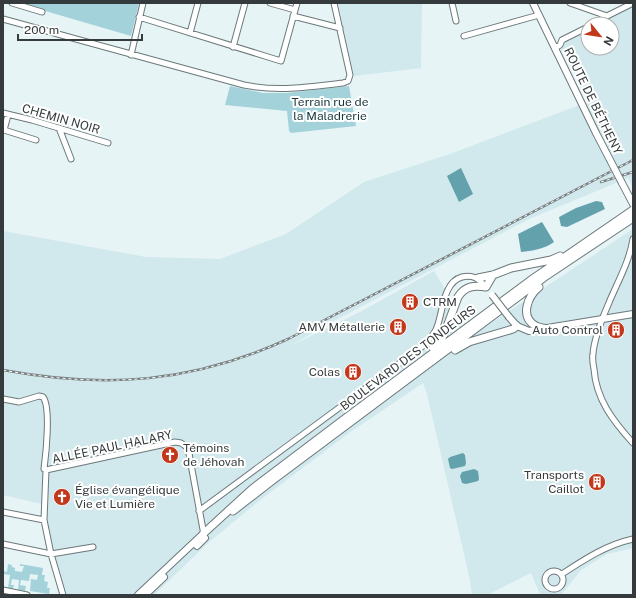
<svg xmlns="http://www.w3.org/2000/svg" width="636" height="598" viewBox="0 0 636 598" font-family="'Public Sans',sans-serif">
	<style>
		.built { fill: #d1e8ec }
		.green { fill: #a3d2da }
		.water { fill: #63a1ac }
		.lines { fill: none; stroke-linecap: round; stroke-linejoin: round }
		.minor-casing { stroke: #6c787a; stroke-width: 7 }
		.major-casing { stroke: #6c787a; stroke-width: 8 }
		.highway-casing { stroke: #6c787a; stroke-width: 9 }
		.minor { stroke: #fff; stroke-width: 5 }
		.major { stroke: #fff; stroke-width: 6 }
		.highway { stroke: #fff; stroke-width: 7 }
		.rail-casing { stroke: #798283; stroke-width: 2.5 }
		.rail { stroke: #fff; stroke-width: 1; stroke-dasharray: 3; stroke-linecap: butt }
		.major-bridge-casing { stroke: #6c787a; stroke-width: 8; stroke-linecap: butt }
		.major-bridge { stroke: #fff; stroke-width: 6 }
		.labels { text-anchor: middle; stroke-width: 4; stroke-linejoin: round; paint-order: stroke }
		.street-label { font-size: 12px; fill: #353b3c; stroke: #fff }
		.park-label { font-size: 12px; fill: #15353a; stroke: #fff }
		.poi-label { font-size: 12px; fill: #353b3c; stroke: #fff; text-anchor: end }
	</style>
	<rect width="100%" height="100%" fill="#e6f4f6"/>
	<path class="built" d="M338,3H422L421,68L354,76Z
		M633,5V188L628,178L529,219L326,325L290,346L358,313L434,271L473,335L633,229V548L607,554L581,570L561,595L540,594L531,573L487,595H472L470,580L427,394L423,383L349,433L259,501L209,542L154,595H62L48,555L43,523L42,504L3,495V231L146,257L220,259L286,234L364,182L453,153L590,101L561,49V45L563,41L588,28V48H612V24H597Z"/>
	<path class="green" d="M18,3H139L131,36Z
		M230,86L263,93H287L349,86L356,126L291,133L289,131L287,111L225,105Z
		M8,564L12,565V567L15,568V571L22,572L24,566H20V564L43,568L42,575H45L44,581L48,582L47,588H50L49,594L30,591L31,579L37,580L38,575L30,574L29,581L21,580L20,585L26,586L25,591L18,590L19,580L12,579L11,585H14L13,589L8,588L10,575L3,574V571L7,572Z"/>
	<path class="water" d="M461,168L473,194L459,202L447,176Z
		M596,201L602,202L605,209L567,227L561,226L559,217L576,208Z
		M542,222L554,242C544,249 532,251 521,252L518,234Z
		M463,453L465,455L466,463L465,466L452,469L450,468L448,459L450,457Z
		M474,469L478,471L479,479L478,481L466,484L462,483L460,476L462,472Z"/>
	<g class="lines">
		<defs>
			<path id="minor" d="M12,3L42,12
				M270,3L295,10
				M452,3L456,21
				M570,3L607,16L633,3
				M293,16L340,28
				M139,17L281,61L297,3
				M3,19L244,85C280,92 307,87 343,83L348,81L350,75L334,3
				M593,24L607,16
				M190,33L198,3
				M464,36L539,15
				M233,47L245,3
				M555,48L560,45L562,40L588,27
				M131,55L143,3
				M3,113L32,120L108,143
				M8,115L4,130L36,140
				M59,128L71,159
				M633,239C629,263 617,283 608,305C602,319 594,338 593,354C592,359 593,364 594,369C596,399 613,421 633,443
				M3,399L19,402L39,396L43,397C51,407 46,454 44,469L46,470L44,520L51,554L63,595
				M46,470L175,442L181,443L188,448L204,535
				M199,511L427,343C430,338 435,333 437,327C443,312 443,282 462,277C473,274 479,279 486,287
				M3,512L44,520
				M3,544L51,554L93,547
				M545 580a9 9 0 1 1 18 0a9 9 0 1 1-18 0Z
				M562,574C585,559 606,545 633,539
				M3,590L27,595"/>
			<path id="major" d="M533,3L596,133
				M622,183L633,204
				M509,317L517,326L529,331L633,314
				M197,546L205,538
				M138,595L204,533
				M145,595L164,577"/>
			<path id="highway" d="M478,278L493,275L511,268L551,260L560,256
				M539,287C528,296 519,317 536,326C539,328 544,328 548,329
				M433,348L442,338L445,332L458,297C465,286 474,285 486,287L493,275
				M455,350L469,342L513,329L517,326
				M233,511L273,480L546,276L633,218
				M204,533L252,489L343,420L531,280L633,210"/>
		</defs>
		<use href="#minor" class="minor-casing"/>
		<use href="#major" class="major-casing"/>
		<use href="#highway" class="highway-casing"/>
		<use href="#minor" class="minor"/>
		<use href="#major" class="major"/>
		<use href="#highway" class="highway"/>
		<defs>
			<path id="rail" d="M601,182L633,172
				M3,370C106,389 192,383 288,339L633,160"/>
		</defs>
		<use href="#rail" class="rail-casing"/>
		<use href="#rail" class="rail"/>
		<defs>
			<path id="major-bridge" d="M596,133L622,183
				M492,295L509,317"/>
		</defs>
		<use href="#major-bridge" class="major-bridge-casing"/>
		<use href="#major-bridge" class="major-bridge"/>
	</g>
	<defs>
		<symbol id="building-disc" viewBox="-11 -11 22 22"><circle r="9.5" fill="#c3381b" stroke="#fff"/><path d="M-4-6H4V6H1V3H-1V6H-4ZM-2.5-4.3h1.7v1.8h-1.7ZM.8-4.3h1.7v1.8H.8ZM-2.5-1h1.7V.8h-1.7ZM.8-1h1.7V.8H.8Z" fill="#fff"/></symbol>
		<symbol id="church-disc" viewBox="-11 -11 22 22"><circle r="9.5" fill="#c3381b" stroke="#fff"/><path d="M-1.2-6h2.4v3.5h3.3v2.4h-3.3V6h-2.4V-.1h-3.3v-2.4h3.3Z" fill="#fff"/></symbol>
	</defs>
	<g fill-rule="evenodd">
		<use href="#building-disc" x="400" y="292" width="20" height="20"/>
		<use href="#building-disc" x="388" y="317" width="20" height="20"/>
		<use href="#building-disc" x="606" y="320" width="20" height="20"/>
		<use href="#building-disc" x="343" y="362" width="20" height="20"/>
		<use href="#church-disc" x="160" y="445" width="20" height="20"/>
		<use href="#building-disc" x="587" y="472" width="20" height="20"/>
		<use href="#church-disc" x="52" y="487" width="20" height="20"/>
	</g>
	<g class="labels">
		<g class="street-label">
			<text transform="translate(593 101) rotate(64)" y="4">ROUTE DE BÉTHENY</text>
			<text transform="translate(61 119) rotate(16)" y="4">CHEMIN NOIR</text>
			<text transform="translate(408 358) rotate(-37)" y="4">BOULEVARD DES TONDEURS</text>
			<text transform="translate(112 447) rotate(-12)" y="4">ALLÉE PAUL HALARY</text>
		</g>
		<g class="park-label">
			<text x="330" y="106">Terrain rue de<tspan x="330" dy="14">la Maladrerie</tspan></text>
		</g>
		<g class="poi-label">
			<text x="423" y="306" text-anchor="start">CTRM</text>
			<text x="385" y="331">AMV Métallerie</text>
			<text x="603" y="334">Auto Control</text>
			<text x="340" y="376">Colas</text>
			<text x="183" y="452" text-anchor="start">Témoins<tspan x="183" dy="14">de Jéhovah</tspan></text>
			<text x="584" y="479">Transports<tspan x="584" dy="14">Caillot</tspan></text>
			<text x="75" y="494" text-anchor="start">Église évangélique<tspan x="75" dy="14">Vie et Lumière</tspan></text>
		</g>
	</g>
	<rect width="636" height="598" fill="none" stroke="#353b3c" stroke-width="8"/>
	<g transform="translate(600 36) rotate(120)"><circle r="19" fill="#ffffff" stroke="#aeb1b1"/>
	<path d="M0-3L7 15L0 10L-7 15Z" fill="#c3381b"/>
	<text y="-6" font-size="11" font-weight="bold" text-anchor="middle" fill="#353b3c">N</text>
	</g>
	<path d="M18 34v6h124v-6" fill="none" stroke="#353b3c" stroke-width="2"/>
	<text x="24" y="34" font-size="12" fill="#353b3c" stroke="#ffffff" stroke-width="3" paint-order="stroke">200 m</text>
</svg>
